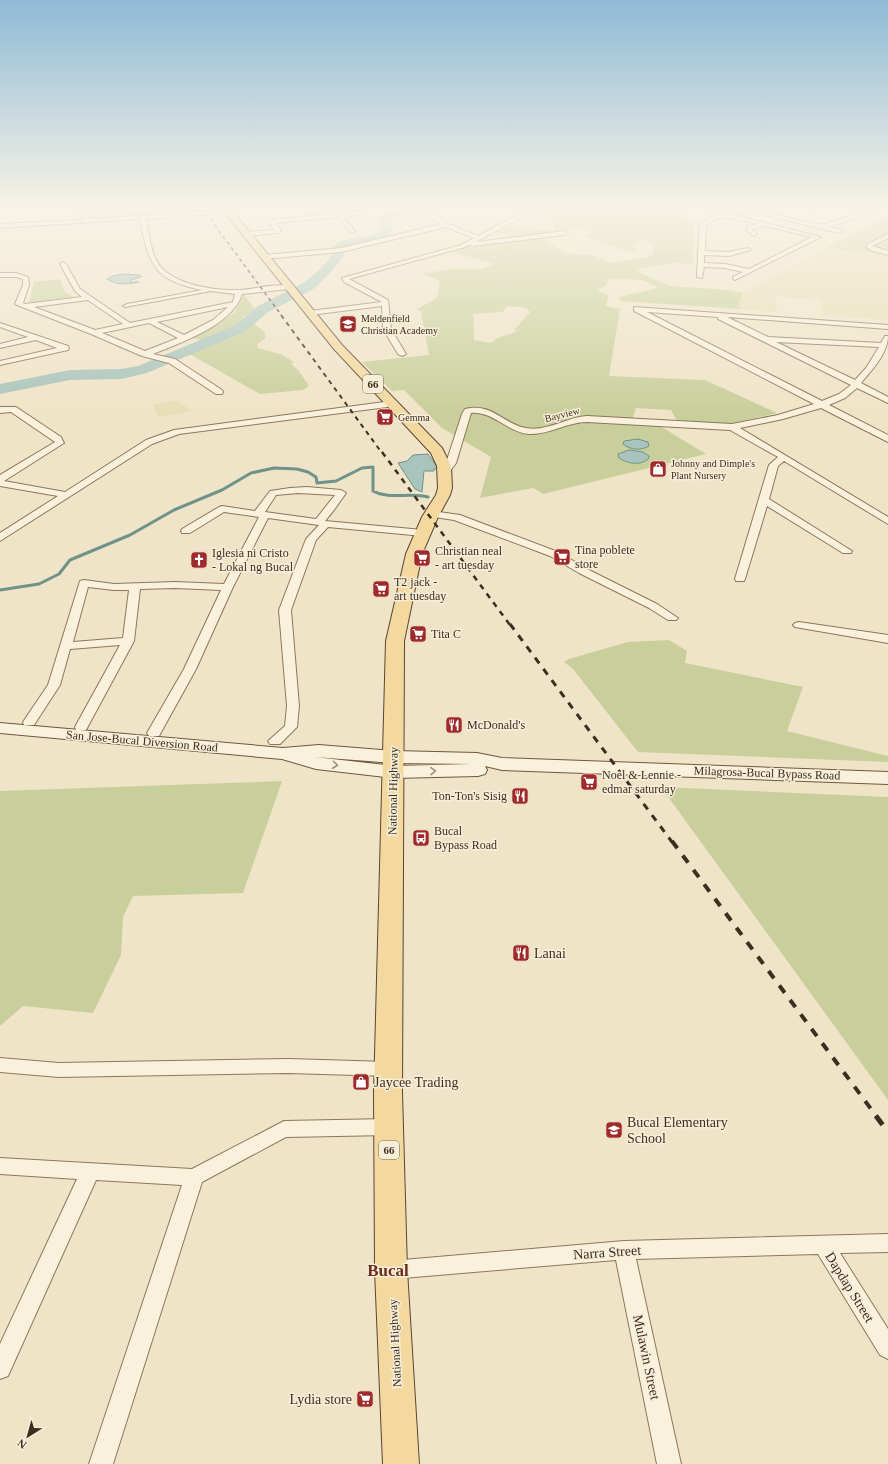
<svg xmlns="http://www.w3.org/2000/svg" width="888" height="1464" viewBox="0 0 888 1464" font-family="'Times New Roman',serif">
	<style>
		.farmland { fill: #e6deb5 }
		.green { fill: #c9cf9b; fill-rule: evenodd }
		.water { fill: #a9c4bc; stroke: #6f938a }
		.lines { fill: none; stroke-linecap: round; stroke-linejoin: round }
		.stream { stroke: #6f938a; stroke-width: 3 }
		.river { fill: #a9c4bc; fill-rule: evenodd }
		.minor-casing { stroke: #8d765c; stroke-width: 2 }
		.secondary-casing { stroke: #6f573f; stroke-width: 2 }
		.primary-casing { stroke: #5b4430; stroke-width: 2 }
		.minor { fill: #faf1dc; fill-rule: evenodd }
		.secondary { fill: #faf1dc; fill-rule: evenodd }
		.primary { fill: #f3d9a0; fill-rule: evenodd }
		.rail-far5 { stroke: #3d2e20; stroke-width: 1.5; stroke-dasharray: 3.5 3.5; stroke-linecap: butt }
		.rail-far4 { stroke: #3d2e20; stroke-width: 2; stroke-dasharray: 4.5 4.5; stroke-linecap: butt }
		.rail-far3 { stroke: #3d2e20; stroke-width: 2.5; stroke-dasharray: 5.5 5.5; stroke-linecap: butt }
		.rail-far2 { stroke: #3d2e20; stroke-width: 3; stroke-dasharray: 7 7; stroke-linecap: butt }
		.rail-far1 { stroke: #3d2e20; stroke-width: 4; stroke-dasharray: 9 9; stroke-linecap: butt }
		.rail { stroke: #3d2e20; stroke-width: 5; stroke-dasharray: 11 11; stroke-linecap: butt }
		.oneway { stroke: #9c907e }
		.labels { text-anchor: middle; stroke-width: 3; stroke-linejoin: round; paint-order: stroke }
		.far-poi-label { font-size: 10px; fill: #3d2e20; stroke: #f7eed8; text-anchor: start }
		.far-street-label { font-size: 10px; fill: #3d2e20; stroke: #f7eed8 }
		.shield { fill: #f7eed8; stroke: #756857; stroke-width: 1 }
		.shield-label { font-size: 11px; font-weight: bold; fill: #3d2e20 }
		.poi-label { font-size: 12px; fill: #3d2e20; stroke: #f7eed8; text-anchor: start }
		.street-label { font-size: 12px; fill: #3d2e20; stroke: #f7eed8 }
		.near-poi-label { font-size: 14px; fill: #3d2e20; stroke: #f7eed8; text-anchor: start }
		.near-street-label { font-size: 14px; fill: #3d2e20; stroke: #f7eed8 }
		.near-quarter-label { font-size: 17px; font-weight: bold; fill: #6b2e1e; stroke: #f7eed8 }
	</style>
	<rect width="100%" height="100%" fill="#f0e4c8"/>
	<path class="farmland" d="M826,248L888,255V320L822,315V299L775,297L777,312L740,309L739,302L743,293Z
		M176,400L192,411L158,417L153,405Z"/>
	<path class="green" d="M84,208H184L185,209L177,210L178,213L102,218Z
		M529,208H685L684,215L687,219L694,221L693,264L674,263L635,270L669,286L729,290L743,293L739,302L740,309L621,301L619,297L658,288C641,277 628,278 609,279L606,286L597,290L609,296L605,306L620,309L609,376L705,380L777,413L725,425L677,421L671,410L636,408L631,423L660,426L706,454L543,494L533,488L480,498L491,457L442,428L404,390L392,391L362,362L429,355L421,312L417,309L437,298L440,281L423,274C432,272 442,270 451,269C466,268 480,272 494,264L451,252L468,247L540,238L568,253L577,255H592L613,263L652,256L654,244L641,240L632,247L637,250L629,252L582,236L594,233L586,229L577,227L563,232L514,238L510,235L496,232L512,226L527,229L547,230L554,228V220L529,215L531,213ZM507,306L526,308L530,312L514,330L517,331C506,337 502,334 491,343L474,340L473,314L503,312Z
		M888,216V255L826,248Z
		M60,279L65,292L73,297L32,303H29L34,282Z
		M244,294L255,309L241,319L249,320L264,331L266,338L257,344L258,348L280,354L294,362L291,364L298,370L309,386L303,390L260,394L186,352L206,342L190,337L219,324L235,312Z
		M669,640L687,651L685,663L803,687L787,731L888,756V762L638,752L573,669L564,662L569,659L628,642Z
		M282,781L243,893L133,896L123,917L121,955L93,1013L23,1006L0,1026V791Z
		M661,787L888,797V1100Z"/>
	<path class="water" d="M123,274L140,275L141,277L131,280L130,282H139C127,284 118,286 107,279L113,276Z
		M638,439L648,442L649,446C641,451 630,450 623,444L624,441Z
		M629,450L643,452L649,456V458C642,466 628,464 619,458L618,454Z
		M428,454L438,468L434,469V471H424L422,492L415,489L398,463L407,461L413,455Z"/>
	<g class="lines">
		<path class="stream" d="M0,590L39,584L59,574L70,560L130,535L174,510L222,490L251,473L274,468L297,469L308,472L316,477L317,483L336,481L362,468L373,467V491C389,500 410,492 428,497"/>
		<path class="river" d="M396,208H411L413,210L409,215L389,220L394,231C383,247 363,241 347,247L343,250L345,254L343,257L328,275L315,288L268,312L248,329L239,334L147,373L121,379L70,380L0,394V384L70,370L121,369L138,366L229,328L238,323L258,306L305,282L320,269L333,254L331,249C343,232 368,243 382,230L377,220L380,216L399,211Z"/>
		<defs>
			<path id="minor" d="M73,208H79L91,219L230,210L231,211L228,213L146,219C149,232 150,248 156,260C169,285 215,291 240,290C256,289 275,283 291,286V288L289,289L242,294C233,325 180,343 153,354L175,359L222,390L223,392L222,394H216L169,363L142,356L91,334L17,305L15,304L23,285V279L16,277H0V273H16L28,277L29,285L23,303L25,304L82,297L75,291L60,264L63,262L66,264L80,289L130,323L233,302L235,294L211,291L125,307L123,306L127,304L202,290C153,280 149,265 140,219L0,228V224L85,220ZM88,300L123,324L95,330L34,307ZM228,307L213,320L184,335L157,322ZM149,323L178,338L145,351L102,333Z
				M417,208H424L448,224L478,236L515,216V208H521L520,218L476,242L565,231L568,233L565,235L473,246L470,245L465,247L349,279L388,300L391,329L406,354L402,356L398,354L383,329L382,306L310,315L306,313L310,311L382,302L344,282L342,278L461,245L474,238L446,227L341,252L264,259L261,257L264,255L341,248L441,224Z
				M703,208C711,208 717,212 725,213C734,213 743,208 753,208C760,211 817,226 824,224C839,222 863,208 876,208L861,216L829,227L842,230L843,231L840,233L747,211L733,215L821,237L735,280L733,279V277L743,272L725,268L704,267L702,278L697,277L698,254L697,253L698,252L700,225L709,218L719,215L712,213ZM726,217L758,224L748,227L746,230L754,236L757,234L752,229L766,226L812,237L749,269L725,264L704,263V255L729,256L751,250L748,248L729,252L705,251L706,226L713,220Z
				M812,208H819L816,210Z
				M362,211L364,212V214L343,217L355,231L352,233L350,232L338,217L276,223L281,231L278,233L246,236L243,234L246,232L274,230L269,222L272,220Z
				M888,234V238L872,246L888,251V255L873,251L866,247L868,244Z
				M634,307L888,325V329L727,317L768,337L881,343L885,336H888C888,353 872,370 861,383L888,397V403L857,388L845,398L829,405L888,435V442L821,408L783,419L740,428L888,517V524L784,461L778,466L769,499L852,551L851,553H843L767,506L745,579L744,581H736L735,579L769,465L778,457L730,430L587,422C567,422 549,435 529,434C507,432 493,411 471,413L456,463L448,474H442L440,472L446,463L462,414L465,409C492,402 503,424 526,428C547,432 567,417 587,416L732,424L778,415L814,404L634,311ZM647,312L718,317V319L851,385L839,394L822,401ZM776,342L879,347L866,368L855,380Z
				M0,323L68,346L69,348L68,350L0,365V361L57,348L36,340L0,348V344L28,337L0,327Z
				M392,401L395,402L396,404L395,406L179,434L152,444L0,541V533L58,496L0,486V475L55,442L11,412L0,413V407H16L61,437L64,443L4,481L65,492L146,440L174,430Z
				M307,487L341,490L346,493L334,510L325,521L423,530L428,533L423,536L328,527L316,540L291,610L299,706L297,727L280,744H270L268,741L285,726L287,706L279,610L306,539L319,525L268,518L233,587L196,669L159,736H149L147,733L184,669L221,590L175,588L140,589L134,641L86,730H76L75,727L120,645L70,649L60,685L34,725H24L23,722L48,685L80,581L84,580L114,584L175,582L224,584L259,517L224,512L190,533H182L181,531L182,529L219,507L222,506L255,511L270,491L290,488ZM298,493L335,495L316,519L265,512L276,495ZM88,587L114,590H129L123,638L73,642Z
				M432,511L460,515L558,552L587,569L657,604L678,618L676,620H668L649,608L579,573L550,556L454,520L428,516L427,514L428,512Z
				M799,622L888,635V643L795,627L793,625L795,623Z
				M0,1058L59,1063L289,1059L388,1062L394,1064L397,1069L394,1074L388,1076L289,1073L59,1077L0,1072Z
				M389,1119L396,1122L398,1127L396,1132L389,1135L286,1137L202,1182L113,1464H89L182,1185L96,1180L8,1376L0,1379V1344L77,1179L0,1174V1158L192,1169L284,1121Z
				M888,1234V1252L840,1253L888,1329V1359L880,1355L818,1254L636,1259L681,1464H657L616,1260L391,1279L384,1277L381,1270L384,1263L391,1261L624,1241Z"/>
			<path id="secondary" d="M0,723L283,748L319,745L394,751L477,753L502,758L888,772V784L502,770L485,766L487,770L485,774L478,776L394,778L316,769L282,759L0,733ZM315,757L394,763L471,764L394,766Z"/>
			<path id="primary" d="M221,208H230L342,345L442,448L451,466L452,488L450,495L438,517L422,554L404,641L402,1092L407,1270L419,1464H383L375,1270L374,1092L386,641L406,554L422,517L436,495L438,488L437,466L431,453L334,349Z"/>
		</defs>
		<use href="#minor" class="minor-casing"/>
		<use href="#secondary" class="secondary-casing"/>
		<use href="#primary" class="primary-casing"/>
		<use href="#minor" class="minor"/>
		<use href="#secondary" class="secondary"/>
		<use href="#primary" class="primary"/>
		<path class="rail-far5" d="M202,208L282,316"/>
		<path class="rail-far4" d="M281,315L382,453"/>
		<path class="rail-far3" d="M382,452L510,625"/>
		<path class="rail-far2" d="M510,624L672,842"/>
		<path class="rail-far1" d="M672,841L877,1117"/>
		<path class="rail" d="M876,1116L888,1132"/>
	</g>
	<defs><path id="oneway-chevron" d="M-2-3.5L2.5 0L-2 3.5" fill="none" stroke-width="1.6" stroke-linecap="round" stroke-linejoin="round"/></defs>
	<g class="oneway">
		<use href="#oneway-chevron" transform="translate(335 765) rotate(7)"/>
		<use href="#oneway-chevron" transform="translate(433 771) rotate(-1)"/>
	</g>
	<linearGradient id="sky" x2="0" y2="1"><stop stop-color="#8fbad6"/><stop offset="0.5" stop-color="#f8f3e6"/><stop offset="1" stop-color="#f8f3e6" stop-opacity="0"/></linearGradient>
	<rect width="888" height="413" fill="url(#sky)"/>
	<defs>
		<symbol id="school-square" viewBox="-11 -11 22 22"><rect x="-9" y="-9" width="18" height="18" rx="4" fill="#9e2a2b" stroke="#f7eed8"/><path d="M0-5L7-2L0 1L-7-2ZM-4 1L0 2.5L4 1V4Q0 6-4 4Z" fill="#fff"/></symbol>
		<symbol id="supermarket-square" viewBox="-11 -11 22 22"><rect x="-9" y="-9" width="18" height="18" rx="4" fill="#9e2a2b" stroke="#f7eed8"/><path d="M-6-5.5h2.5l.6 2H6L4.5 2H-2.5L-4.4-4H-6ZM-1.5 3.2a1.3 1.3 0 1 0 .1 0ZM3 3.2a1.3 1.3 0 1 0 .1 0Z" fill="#fff"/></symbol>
		<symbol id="shop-square" viewBox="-11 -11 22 22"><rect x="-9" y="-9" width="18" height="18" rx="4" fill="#9e2a2b" stroke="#f7eed8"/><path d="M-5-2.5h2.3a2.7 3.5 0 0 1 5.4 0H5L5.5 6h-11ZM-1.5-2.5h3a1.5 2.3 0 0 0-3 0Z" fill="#fff"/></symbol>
		<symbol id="church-square" viewBox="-11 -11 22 22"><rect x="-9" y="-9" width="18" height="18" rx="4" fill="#9e2a2b" stroke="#f7eed8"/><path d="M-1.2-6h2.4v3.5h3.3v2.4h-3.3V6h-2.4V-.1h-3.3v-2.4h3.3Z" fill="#fff"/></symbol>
		<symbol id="restaurant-square" viewBox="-11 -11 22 22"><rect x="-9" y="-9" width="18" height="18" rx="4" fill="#9e2a2b" stroke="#f7eed8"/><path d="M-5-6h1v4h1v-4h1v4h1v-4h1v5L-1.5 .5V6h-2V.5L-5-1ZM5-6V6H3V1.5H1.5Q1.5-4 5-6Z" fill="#fff"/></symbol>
		<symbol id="bus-square" viewBox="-11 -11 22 22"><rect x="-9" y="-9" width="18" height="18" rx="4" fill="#9e2a2b" stroke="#f7eed8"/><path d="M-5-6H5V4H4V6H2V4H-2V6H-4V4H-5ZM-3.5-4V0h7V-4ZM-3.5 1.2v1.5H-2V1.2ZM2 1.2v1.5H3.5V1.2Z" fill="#fff"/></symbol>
	</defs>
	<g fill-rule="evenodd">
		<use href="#school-square" x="338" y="314" width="20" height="20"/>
		<use href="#supermarket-square" x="375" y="407" width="20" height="20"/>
		<use href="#shop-square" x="648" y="459" width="20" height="20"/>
		<use href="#supermarket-square" x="552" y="547" width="20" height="20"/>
		<use href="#supermarket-square" x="412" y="548" width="20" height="20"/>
		<use href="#church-square" x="189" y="550" width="20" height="20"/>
		<use href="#supermarket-square" x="371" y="579" width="20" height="20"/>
		<use href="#supermarket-square" x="408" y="624" width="20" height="20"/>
		<use href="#restaurant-square" x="444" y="715" width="20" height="20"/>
		<use href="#supermarket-square" x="579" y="772" width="20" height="20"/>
		<use href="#restaurant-square" x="510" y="786" width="20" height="20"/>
		<use href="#bus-square" x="411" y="828" width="20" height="20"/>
		<use href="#restaurant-square" x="511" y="943" width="20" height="20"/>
		<use href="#shop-square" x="351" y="1072" width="20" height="20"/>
		<use href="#school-square" x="604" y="1120" width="20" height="20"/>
		<use href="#supermarket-square" x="355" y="1389" width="20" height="20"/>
	</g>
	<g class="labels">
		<g class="far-poi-label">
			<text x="361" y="322">Meldenfield<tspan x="361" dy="12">Christian Academy</tspan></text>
			<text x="398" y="421">Gemma</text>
			<text x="671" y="467">Johnny and Dimple's<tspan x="671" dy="12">Plant Nursery</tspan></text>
		</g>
		<g class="far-street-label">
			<text transform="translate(562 414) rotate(-14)" y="4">Bayview</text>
		</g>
		<g class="shield">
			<rect x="363" y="375" width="20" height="18" rx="3"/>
			<rect x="379" y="1141" width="20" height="18" rx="3"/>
		</g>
		<g class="shield-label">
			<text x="373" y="388">66</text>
			<text x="389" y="1154">66</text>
		</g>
		<g class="poi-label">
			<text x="575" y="554">Tina poblete<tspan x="575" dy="14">store</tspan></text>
			<text x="435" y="555">Christian neal<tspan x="435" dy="14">- art tuesday</tspan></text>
			<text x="212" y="557">Iglesia ni Cristo<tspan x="212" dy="14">- Lokal ng Bucal</tspan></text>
			<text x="394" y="586">T2 jack -<tspan x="394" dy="14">art tuesday</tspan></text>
			<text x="431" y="638">Tita C</text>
			<text x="467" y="729">McDonald's</text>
			<text x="602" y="779">Noel &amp; Lennie -<tspan x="602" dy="14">edmar saturday</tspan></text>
			<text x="507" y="800" text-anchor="end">Ton-Ton's Sisig</text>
			<text x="434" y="835">Bucal<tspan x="434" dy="14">Bypass Road</tspan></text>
		</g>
		<g class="street-label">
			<text transform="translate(142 741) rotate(5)" y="4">San Jose-Bucal Diversion Road</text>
			<text transform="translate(767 773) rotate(2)" y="4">Milagrosa-Bucal Bypass Road</text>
			<text transform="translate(393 791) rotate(-89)" y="4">National Highway</text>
			<text transform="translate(395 1343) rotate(-93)" y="4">National Highway</text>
		</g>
		<g class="near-poi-label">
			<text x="534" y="958">Lanai</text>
			<text x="374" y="1087">Jaycee Trading</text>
			<text x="627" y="1127">Bucal Elementary<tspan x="627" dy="16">School</tspan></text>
			<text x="352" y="1404" text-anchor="end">Lydia store</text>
		</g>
		<g class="near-street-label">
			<text transform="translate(607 1252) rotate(-4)" y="5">Narra Street</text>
			<text transform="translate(850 1287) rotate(58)" y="5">Dapdap Street</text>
			<text transform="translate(647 1357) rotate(78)" y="5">Mulawin Street</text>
		</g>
		<g class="near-quarter-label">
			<text x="388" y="1276">Bucal</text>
		</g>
	</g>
	<g transform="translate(28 1436) rotate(217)" stroke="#f7eed8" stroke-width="3" paint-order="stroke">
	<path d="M0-3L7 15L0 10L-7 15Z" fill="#3d2e20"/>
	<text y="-6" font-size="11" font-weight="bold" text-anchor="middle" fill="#3d2e20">N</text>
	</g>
</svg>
